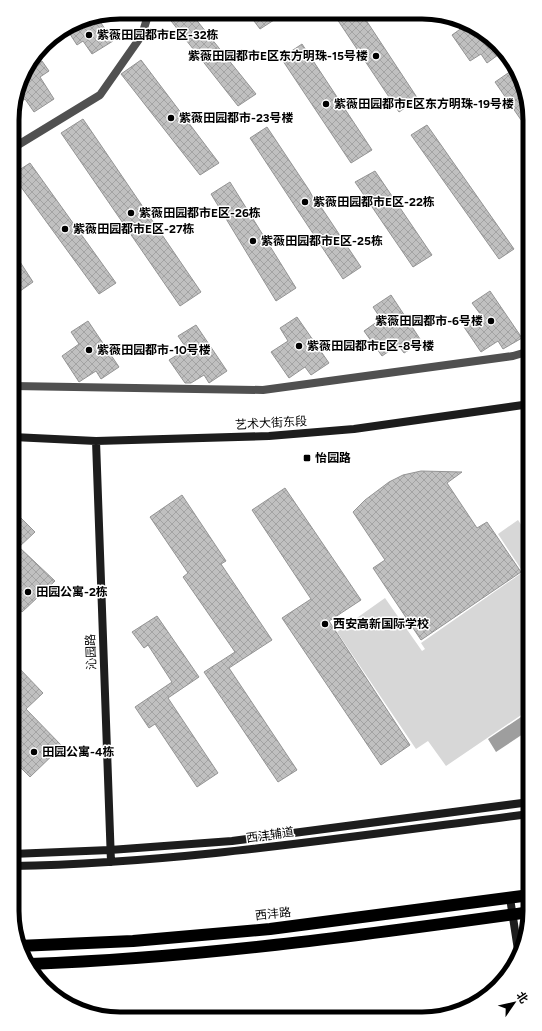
<svg xmlns="http://www.w3.org/2000/svg" width="542" height="1031" viewBox="0 0 542 1031" font-family="Figtree,'Noto Sans SC',sans-serif">
	<style>
		.grass { fill: #d7d7d7 }
		.water { fill: #9e9e9e }
		.building { fill: url(#building-cross-hatch); stroke: #949494 }
		.lines { fill: none; stroke-linecap: round; stroke-linejoin: round }
		.street { stroke: #505050; stroke-width: 8 }
		.secondary { stroke: #1d1d1d; stroke-width: 8 }
		.highway { stroke: #000; stroke-width: 12 }
		.poi-dot { fill: #000; stroke: #fff; stroke-width: 1.5 }
		.labels { text-anchor: middle; stroke-width: 3; stroke-linejoin: round; paint-order: stroke }
		.poi-label { font-size: 12px; font-weight: bold; fill: #000; stroke: #fff; text-anchor: start }
		.street-label { font-size: 12px; fill: #000; stroke: #fff }
		.rim { fill: none; stroke: #000; stroke-width: 5 }
	</style>
	<defs>
		<pattern id="building-cross-hatch" width="8" height="8" patternUnits="userSpaceOnUse"><rect width="8" height="8" fill="#c0c0c0"/><path d="M0 0l8 8M0 8l8-8" fill="none" stroke="#a3a3a3"/></pattern>
	</defs>
	<rect width="100%" height="100%" fill="#fff"/>
	<path class="grass" d="M518,520L530,538V709L446,766L428,741L416,749L337,632L385,598L422,651L425,649L421,643L523,572L498,534Z"/>
	<path class="water" d="M530,711V743L523,734L496,752L488,739Z"/>
	<path class="building" d="M164,12H190L256,94L238,106Z
		M248,13H285L260,29Z
		M333,13L362,14L418,99L399,112Z
		M97,17L113,41L92,54L83,41L77,45L66,28L79,20Z
		M466,25L493,39L502,52L487,63L481,54L470,61L452,35Z
		M302,44L372,150L351,163L281,58Z
		M141,60L219,163L200,175L121,74Z
		M42,61L49,71L40,77L54,99L34,112L25,99L13,106L22,74Z
		M514,69L524,85L530,120V133L495,82Z
		M83,119L201,292L180,306L61,133Z
		M427,125L514,249L499,259L411,135Z
		M267,127L309,190L317,205L319,204L361,267L343,279L250,138Z
		M30,163L116,283L99,294L13,176V174Z
		M375,171L432,255L413,267L355,182Z
		M230,182L296,288L276,301L211,194Z
		M13,251L33,282L13,296Z
		M490,291L522,338L503,349L498,341L481,352L464,327L481,315L472,303Z
		M391,295L422,342L404,353L398,345L382,356L364,331L381,319L373,307Z
		M297,317L329,363L311,375L305,367L289,378L271,352L288,341L280,328Z
		M88,321L119,367L101,379L96,371L79,382L62,356L79,344L71,332Z
		M196,325L227,371L209,383L204,375L191,383H185L169,360L187,349L178,336Z
		M421,471L462,472L447,483L477,528L487,522L521,572L421,640L373,568L385,560L353,512L365,500L389,482L403,475Z
		M285,488L361,600L329,621L410,745L381,765L282,618L311,599L252,510Z
		M182,495L226,561L221,564L272,640L229,668L297,770L278,782L204,672L235,652L183,577L188,573L150,517Z
		M12,509L35,532L19,547L55,581L22,612L12,603Z
		M157,616L199,677L168,698L218,773L197,787L155,724L149,728L135,707L172,682L148,645L144,648L132,632Z
		M17,666L43,693L26,709L62,746L30,777L12,759V671Z"/>
	<g class="lines">
		<path class="street" d="M13,148L100,95L142,35L149,12
			M13,386L263,390L513,356L530,351"/>
		<path class="secondary" d="M13,437L96,441L269,436L354,429L530,404
			M96,441L111,862
			M12,854L110,850L232,841L530,802
			M12,866C186,863 358,835 530,814
			M510,898L518,950"/>
		<path class="highway" d="M18,946L133,941L270,929L530,895
			M30,964C198,958 363,935 530,912"/>
	</g>
	<g class="poi-dot">
		<circle cx="89" cy="35" r="4"/>
		<circle cx="376" cy="56" r="4"/>
		<circle cx="326" cy="104" r="4"/>
		<circle cx="171" cy="118" r="4"/>
		<circle cx="305" cy="202" r="4"/>
		<circle cx="131" cy="213" r="4"/>
		<circle cx="65" cy="229" r="4"/>
		<circle cx="253" cy="241" r="4"/>
		<circle cx="491" cy="321" r="4"/>
		<circle cx="299" cy="346" r="4"/>
		<circle cx="89" cy="350" r="4"/>
		<rect x="303" y="454" width="8" height="8" rx="2"/>
		<circle cx="28" cy="592" r="4"/>
		<circle cx="325" cy="624" r="4"/>
		<circle cx="34" cy="752" r="4"/>
	</g>
	<g class="labels">
		<g class="poi-label">
			<text x="97" y="39">紫薇田园都市E区-32栋</text>
			<text x="368" y="60" text-anchor="end">紫薇田园都市E区东方明珠-15号楼</text>
			<text x="334" y="108">紫薇田园都市E区东方明珠-19号楼</text>
			<text x="179" y="122">紫薇田园都市-23号楼</text>
			<text x="313" y="206">紫薇田园都市E区-22栋</text>
			<text x="139" y="217">紫薇田园都市E区-26栋</text>
			<text x="73" y="233">紫薇田园都市E区-27栋</text>
			<text x="261" y="245">紫薇田园都市E区-25栋</text>
			<text x="483" y="325" text-anchor="end">紫薇田园都市-6号楼</text>
			<text x="307" y="350">紫薇田园都市E区-8号楼</text>
			<text x="97" y="354">紫薇田园都市-10号楼</text>
			<text x="315" y="462">怡园路</text>
			<text x="36" y="596">田园公寓-2栋</text>
			<text x="333" y="628">西安高新国际学校</text>
			<text x="42" y="756">田园公寓-4栋</text>
		</g>
		<g class="street-label">
			<text transform="translate(271 423) rotate(-3)" y="4">艺术大街东段</text>
			<text transform="translate(91 652) rotate(-92)" y="4">沁园路</text>
			<text transform="translate(270 835) rotate(-8)" y="4">西沣辅道</text>
			<text transform="translate(273 914) rotate(-6)" y="4">西沣路</text>
		</g>
	</g>
	<path d="M0 0H542V1031H0ZM120 19H422A101 101 0 0 1 523 120V911A101 101 0 0 1 422 1012H120A101 101 0 0 1 19 911V120A101 101 0 0 1 120 19Z" fill="#fff" fill-rule="evenodd"/>
	<path class="rim" d="M120 19H422A101 101 0 0 1 523 120V911A101 101 0 0 1 422 1012H120A101 101 0 0 1 19 911V120A101 101 0 0 1 120 19Z"/>
	<g transform="translate(514 1003) rotate(56)" stroke="#ffffff" stroke-width="3" paint-order="stroke">
	<path d="M0-3L7 15L0 10L-7 15Z" fill="#000000"/>
	<text y="-6" font-size="11" font-weight="bold" text-anchor="middle" fill="#000000">北</text>
	</g>
</svg>
